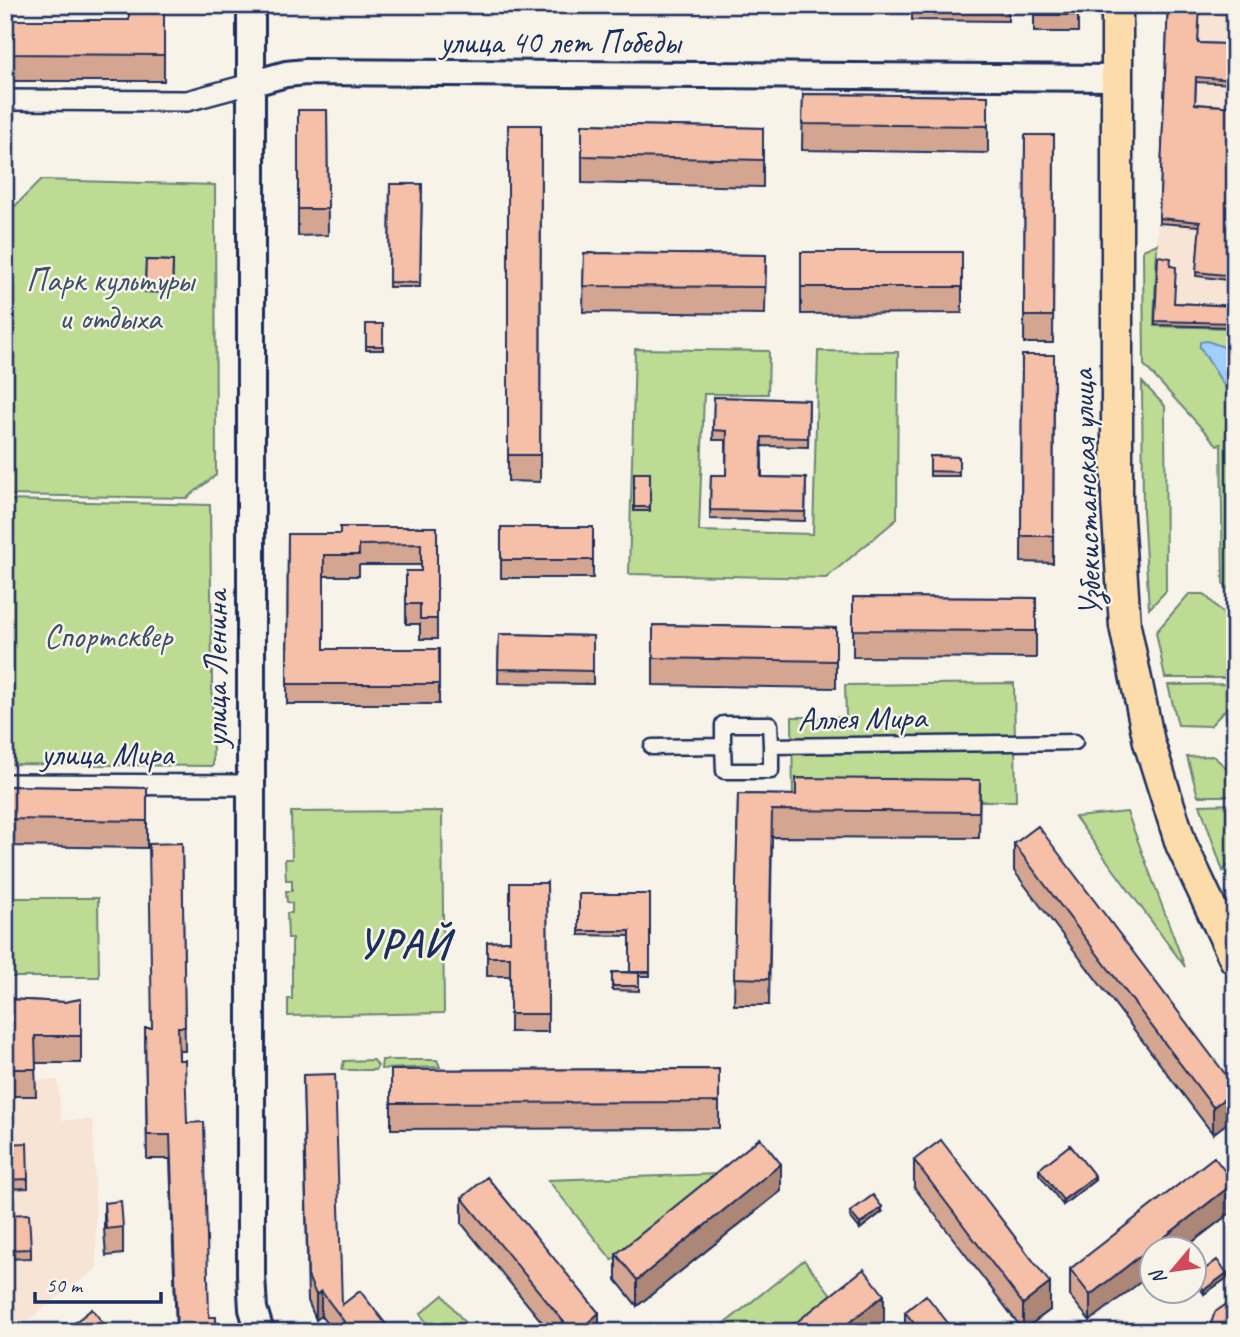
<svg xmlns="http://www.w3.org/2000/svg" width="1240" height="1337" viewBox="0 0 1240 1337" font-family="Caveat,sans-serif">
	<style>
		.built { fill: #f7e4d5 }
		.green { fill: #bddb93; stroke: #6c8578; stroke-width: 2 }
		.water { fill: #a0cffc; stroke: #6b8fbd; stroke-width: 2 }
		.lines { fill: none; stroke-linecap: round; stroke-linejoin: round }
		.pedestrian-casing { stroke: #1b2f5e; stroke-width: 19 }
		.minor-casing { stroke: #1b2f5e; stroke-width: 24 }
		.tertiary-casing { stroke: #1b2f5e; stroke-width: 30 }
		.secondary-casing { stroke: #1b2f5e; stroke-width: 32 }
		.primary-casing { stroke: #1b2f5e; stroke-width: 35 }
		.pedestrian { stroke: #f7f3e8; stroke-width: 14 }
		.minor { stroke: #f7f3e8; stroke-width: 19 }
		.tertiary { stroke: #f7f3e8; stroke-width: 24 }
		.secondary { stroke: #f7f3e8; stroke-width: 26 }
		.primary { stroke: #fddcac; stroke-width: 30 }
		.wall { fill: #d4a590; stroke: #1b2f5e; stroke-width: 2 }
		.shaded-wall { fill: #ac8676; stroke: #1b2f5e; stroke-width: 2 }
		.building { fill: #f6c0a8; stroke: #1b2f5e; stroke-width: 2 }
		.labels { text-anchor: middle; stroke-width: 5; stroke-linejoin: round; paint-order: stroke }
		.street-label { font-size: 33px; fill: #1b2f5e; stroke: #f7f3e8 }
		.park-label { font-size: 33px; fill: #3b5169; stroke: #f7f3e8 }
		.district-label { font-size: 40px; font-weight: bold; letter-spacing: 2px; fill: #1b2f5e; stroke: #f7f3e8 }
	</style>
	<rect width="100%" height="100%" fill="#f7f3e8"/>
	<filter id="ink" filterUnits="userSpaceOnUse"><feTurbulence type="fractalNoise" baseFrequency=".0143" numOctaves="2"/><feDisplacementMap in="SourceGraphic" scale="14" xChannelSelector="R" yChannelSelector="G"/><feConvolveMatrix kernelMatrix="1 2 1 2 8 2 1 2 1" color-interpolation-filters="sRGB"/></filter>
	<g filter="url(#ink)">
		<path class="built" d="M286,5H715V6L286,11Z
			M1167,5H1235V336L1153,328Z
			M5,1080H58L61,1120H93L97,1268L12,1332H5Z"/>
		<path class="green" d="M41,180L215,185L216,475L187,498L5,495V216Z
			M1157,244L1154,326L1235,328V351L1230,347H1200L1235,403V594L1223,583L1221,444L1217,445L1144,365L1143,250Z
			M635,349L769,351L768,394H704L699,531L813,534L818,351L898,352L897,519L826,578L629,574Z
			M1142,382L1165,406L1166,591L1149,609L1143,511Z
			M5,500L210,505L213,766L5,764Z
			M1189,594H1204L1235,625V678H1165L1156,632Z
			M1014,683L1016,801H793L792,717H846L845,685Z
			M1235,684V717L1226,709L1210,726L1178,725L1168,685Z
			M1213,756L1229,770L1235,765V796H1198L1187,757Z
			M1235,804V858L1223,871L1200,805Z
			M442,811L444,1013L288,1016V999H292V938H288L287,913H292V903L287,902L286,891H292V880H286L285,859H292L291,812Z
			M1127,812L1185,967L1075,817Z
			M6,898H98L99,977H7Z
			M374,1060L378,1066L375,1070H342L344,1061Z
			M382,1060H437L440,1067L381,1069Z
			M718,1174L612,1260L548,1180Z
			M804,1260L833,1297L790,1332H714Z
			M443,1295L472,1332H434L420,1314Z"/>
		<path class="water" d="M1207,341L1235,351V403L1200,347V342Z"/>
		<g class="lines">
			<defs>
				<path id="pedestrian" d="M723,746L724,771H771V746
					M652,747L723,746V724H770L771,746L1075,742"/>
				<path id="minor" d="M5,100L187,101L250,84
					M5,784L250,785"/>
				<path id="tertiary" d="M250,84L286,74L306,72L1118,78"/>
				<path id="secondary" d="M251,5V1275L253,1309L260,1332"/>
				<path id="primary" d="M1117,5V502L1125,626L1149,742L1181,844L1235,959"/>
			</defs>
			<use href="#pedestrian" class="pedestrian-casing"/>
			<use href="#minor" class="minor-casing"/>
			<use href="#tertiary" class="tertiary-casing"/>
			<use href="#secondary" class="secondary-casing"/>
			<use href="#primary" class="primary-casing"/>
			<use href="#pedestrian" class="pedestrian"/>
			<use href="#minor" class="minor"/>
			<use href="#tertiary" class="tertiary"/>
			<use href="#secondary" class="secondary"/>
			<use href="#primary" class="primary"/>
		</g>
		<path class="wall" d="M164,5V81H5V20H129Z
			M912,5H1008V21L912,20Z
			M1034,5H1078V32H1034Z
			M1168,5L1198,43L1225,44L1235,5V84L1196,82L1195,104L1235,107V281L1196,276L1200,226L1159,223Z
			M803,94L988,96V153L802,150Z
			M298,110H327L328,235L298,236Z
			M582,124L763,128V187L582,183Z
			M508,125H541L540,482L508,481Z
			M1025,135H1054L1053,343H1024Z
			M390,184H422L420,287H389Z
			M5,247L14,253L12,278L5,277Z
			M801,252H962V313L801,314Z
			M584,253L766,255L765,314L583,312Z
			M1158,256L1171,266L1174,303L1235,306V327L1155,325Z
			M146,260L173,261L172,293L145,292Z
			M366,324H383V350H366Z
			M1022,355H1054L1053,563L1021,562Z
			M714,397L809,400L808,447L762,446V477L806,478L805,521L710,519L711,475H726V440H713Z
			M930,456L959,457V476H930Z
			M634,473H650V511H634Z
			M437,527V639H420V624H406V571H421V565H359V576H324V649H439V704H287L288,534H340Z
			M501,527H593V578H501Z
			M853,597L1036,598V658L853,657Z
			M653,625L836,628V688L653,685Z
			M499,634L593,636V684L498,683Z
			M980,780L979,838L772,837L769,1005H734L738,794L796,795Z
			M5,786L147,788V848L5,846Z
			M182,843L185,1051H179V1060L209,1317L216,1332H176L170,1159H147L145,1028H152Z
			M1014,844L1235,1087L1213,1134L1014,871Z
			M547,883L548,1032H510V976H487V942L510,941Z
			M579,894H650V976H639V991L612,990V972H630V936L579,935Z
			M5,999L65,1002L81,999V1063H35L36,1096H5Z
			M719,1069V1128L391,1129V1070Z
			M303,1075L342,1305L392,1332H333L321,1316L316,1320L308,1301Z
			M5,1144L28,1179V1188L5,1189Z
			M914,1160L1050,1310L1023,1330L914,1187Z
			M1039,1169L1095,1180L1063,1205L1039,1174Z
			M781,1191L637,1306L616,1280V1254Z
			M462,1198L599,1332H550L462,1224Z
			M104,1203L123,1227V1254L106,1256L104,1229Z
			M1234,1210L1182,1250H1152L1090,1321L1070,1296V1269Z
			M850,1212H882L860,1229L850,1217Z
			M5,1215L31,1249V1258L5,1259Z
			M1195,1277L1227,1278L1204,1294L1195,1282Z
			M905,1312L955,1332H905Z"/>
		<path class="shaded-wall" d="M1235,1091V1117L1213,1134V1107Z
			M781,1164V1191L637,1306V1280Z
			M1095,1176V1180L1063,1205V1200Z
			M1234,1183V1210L1182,1250H1152V1273L1090,1321V1295Z
			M882,1207V1212L860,1229V1224Z
			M1227,1273V1278L1204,1294V1290Z
			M1050,1283V1310L1023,1330V1304Z
			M321,1291V1316L316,1320V1295Z
			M884,1295V1322L871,1332H837Z
			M599,1313V1332H577Z"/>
		<path class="building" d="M129,5H164V55L5,54V20H129Z
			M1034,5H1078V15H1034Z
			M1168,5H1200L1198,43L1225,44L1227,5H1235V80L1196,77L1195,104L1235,107V276L1196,272L1200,222L1159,218Z
			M803,94L988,96V126L802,124Z
			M298,110H327L328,209H298Z
			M582,124L763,128V160L582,156Z
			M508,125H541L540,455H508Z
			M1025,135H1054L1053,316H1024Z
			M390,184H422L420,283L389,282Z
			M5,247L14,248L12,273H5Z
			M801,252H962V287H801Z
			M584,253L766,255L765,287L583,286Z
			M1158,256L1171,258L1170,266L1176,267L1174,303L1235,306V323L1155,321Z
			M146,260L173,261L172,289L145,287Z
			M366,324H383V346H366Z
			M1022,355H1054L1053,536H1021Z
			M714,397L809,400L808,438L762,437L761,477L806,478L805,512L710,510L711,475H726L727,431L713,430Z
			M930,456L959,457V472L930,471Z
			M634,473H650V507H634Z
			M340,527H437V619H420V604H406V571H421V544L359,545V555H324V649H439V684H287L288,534H340Z
			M501,527H593V560H501Z
			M853,597L1036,598V631L853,630Z
			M653,625L836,628V661L653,658Z
			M499,634L593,636V671L498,669Z
			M796,778L980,780L979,812L772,810L769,979L734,978L738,794L796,795Z
			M5,786L147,788V821L5,819Z
			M1038,826L1235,1087V1091L1213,1107L1014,844Z
			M182,843L185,1027H178L179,1060H185L187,1123L204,1122L209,1317H216V1332H177L170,1135H147L145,1028H152L149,844Z
			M510,883H547L548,1014H510V957H487V942L510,941Z
			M579,894H650V972H630V931H579Z
			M612,972L639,973V986H612Z
			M5,999L65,1002L81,999V1036H35L36,1069H5Z
			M719,1069V1102L391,1103V1070Z
			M335,1074L342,1305L360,1291L392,1332H352L321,1291L316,1295L308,1276L303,1075Z
			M760,1138L781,1164L637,1280L616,1254Z
			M941,1140L1050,1283L1023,1304L914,1160Z
			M27,1143L28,1179L5,1180V1144Z
			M1070,1145L1095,1176L1063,1200L1039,1169Z
			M1214,1157L1234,1183L1090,1295L1070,1269Z
			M487,1177L599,1313L577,1332H572L462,1198Z
			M873,1195L882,1207L860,1224L850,1212Z
			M121,1201L123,1227L106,1229L104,1203Z
			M29,1214L31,1249L5,1250V1215Z
			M1217,1260L1227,1273L1204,1290L1195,1277Z
			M864,1269L884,1295L837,1332H784Z
			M926,1295L955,1332H921L905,1312Z
			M1234,1299L1235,1332H1208L1215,1312Z
			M92,1309L110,1332H63Z"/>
	</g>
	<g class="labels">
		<g class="street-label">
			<text x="560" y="53">улица 40 лет Победы</text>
			<text transform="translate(1085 493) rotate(-92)" y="12">Узбекистанская улица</text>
			<text transform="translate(215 669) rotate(-90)" y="12">улица Ленина</text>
			<text transform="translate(862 717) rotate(-1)" y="12">Аллея Мира</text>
			<text x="107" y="765">улица Мира</text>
		</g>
		<g class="park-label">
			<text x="110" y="291">Парк культуры<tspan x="110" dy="38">и отдыха</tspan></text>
			<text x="108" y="647">Спортсквер</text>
		</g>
		<g class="district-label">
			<text x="404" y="957">УРАЙ</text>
		</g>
	</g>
	<rect width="1240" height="1337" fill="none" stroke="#f7f3e8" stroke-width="28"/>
	<rect x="14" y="14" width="1212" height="1309" fill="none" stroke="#1b2f5e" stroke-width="2.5" filter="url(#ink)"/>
	<g transform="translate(1173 1270) rotate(241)"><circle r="33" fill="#f7f3e8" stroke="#9fa5b1" stroke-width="2"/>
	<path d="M0-5L12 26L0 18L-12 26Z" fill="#d1495b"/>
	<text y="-10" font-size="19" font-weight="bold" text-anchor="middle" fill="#1b2f5e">N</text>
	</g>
	<path d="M35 1292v10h126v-10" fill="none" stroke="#1b2f5e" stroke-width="3.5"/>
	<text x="46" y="1292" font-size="21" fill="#1b2f5e" stroke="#f7f3e8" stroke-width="5" paint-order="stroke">50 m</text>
</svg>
